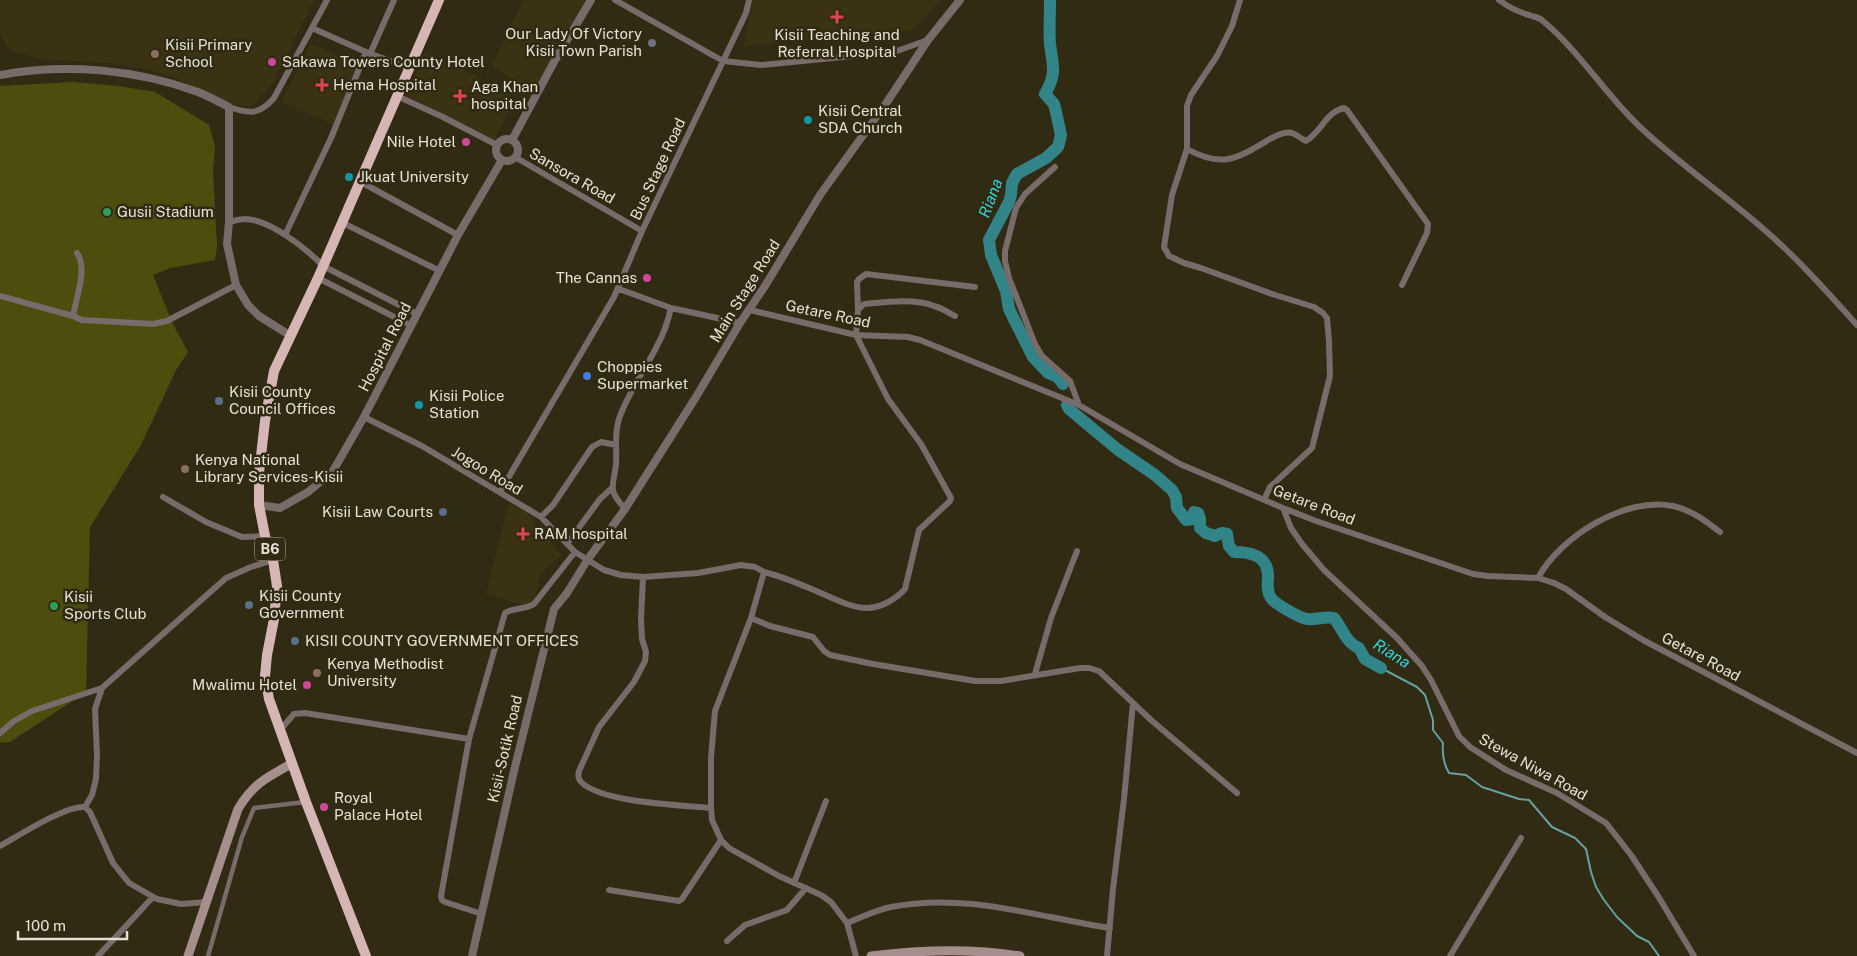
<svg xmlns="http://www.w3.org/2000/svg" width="1857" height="956" viewBox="0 0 1857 956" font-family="'Public Sans',sans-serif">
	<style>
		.built { fill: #3a3213 }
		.green { fill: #4d4e0e }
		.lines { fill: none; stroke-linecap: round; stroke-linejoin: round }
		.stream { stroke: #67a09f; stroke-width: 2 }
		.river { stroke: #318488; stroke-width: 12 }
		.pedestrian { stroke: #786b6a; stroke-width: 4.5 }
		.minor { stroke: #786b6a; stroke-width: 6 }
		.tertiary { stroke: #786b6a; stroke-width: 8 }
		.secondary { stroke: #a48f8d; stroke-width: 9 }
		.trunk { stroke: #d5b6b4; stroke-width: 10 }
		.health-dot { fill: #e0444e; stroke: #312b14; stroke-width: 2 }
		.worship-dot { fill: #6b7280; stroke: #312b14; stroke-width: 2 }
		.education-dot { fill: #8d6e63; stroke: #312b14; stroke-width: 2 }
		.hotel-dot { fill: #d1479c; stroke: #312b14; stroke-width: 2 }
		.culture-dot { fill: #0f9aa8; stroke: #312b14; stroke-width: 2 }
		.leisure-dot { fill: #2e9e5b; stroke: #312b14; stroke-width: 2 }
		.shop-dot { fill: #3f7fe0; stroke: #312b14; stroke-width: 2 }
		.service-dot { fill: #5c6f8a; stroke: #312b14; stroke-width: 2 }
		.labels { text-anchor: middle; stroke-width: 5; stroke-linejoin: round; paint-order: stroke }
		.shield { fill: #312b14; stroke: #afab9a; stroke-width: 1 }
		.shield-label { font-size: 14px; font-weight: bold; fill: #e5e2d4 }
		.poi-label { font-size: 15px; fill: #e5e2d4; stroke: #312b14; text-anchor: start }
		.street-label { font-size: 15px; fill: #e5e2d4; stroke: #312b14 }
		.water-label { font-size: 16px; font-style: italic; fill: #2ed6dd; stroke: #312b14 }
	</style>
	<rect width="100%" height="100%" fill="#312b14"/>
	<path class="built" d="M0,0H314L272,85L252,107L234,105L170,76L145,69L108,63L45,60L14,52L6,47L0,35Z
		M523,0H589L537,95L492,66Z
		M752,0H940L938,4L912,31L744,46Z
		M310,45L319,47L361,69L339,127L281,102Z
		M426,53L482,78L485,82L514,97L495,140L406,95Z
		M509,503L527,512L562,556L541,573L533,608L486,594Z"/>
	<path class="green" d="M74,82L118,86L155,92L209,125L215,147L213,171L217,247L215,260L170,268L153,275L172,322L188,352L176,370L141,445L90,527L86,692L10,742L0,743V86Z"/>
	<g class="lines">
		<path class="stream" d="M1381,668L1417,687L1425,695L1433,720V730L1443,743C1442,754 1443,763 1449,773L1466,775L1482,787L1519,799L1529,800L1552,827L1575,838L1586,849L1591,872L1596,887L1604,900L1617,917L1637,936L1649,942L1659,956"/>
		<path class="river" d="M1050,0C1050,14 1049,30 1050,44C1053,67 1057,73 1045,94L1054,104L1056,112L1061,135L1058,147L1046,158L1017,174L1012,183L1011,195L1009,202L989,240L991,255L1006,291L1009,309L1033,357L1048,373L1058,377L1063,384
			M1067,405L1069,409L1117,449L1155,475L1172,490L1176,497L1177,508L1186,520L1192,519L1194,512L1198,513L1200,519V528L1206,533L1215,536L1222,533L1227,534L1229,546L1234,552C1250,552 1267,555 1268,575C1268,582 1266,591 1271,598C1275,604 1300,618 1307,619C1317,620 1325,616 1334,618C1342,628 1346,643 1359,648L1365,659L1381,668"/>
		<path class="pedestrian" d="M208,956L242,837L254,808L305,802"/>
		<path class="minor" d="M615,0L723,61L761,65L894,52L928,40
			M1240,0L1232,26L1217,56L1191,95L1187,106V149L1172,195L1164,247L1169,256L1184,263L1201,268L1272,294L1314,307L1323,313L1327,318L1329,341L1330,376L1312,448L1270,487L1264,500
			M1499,0C1508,7 1518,12 1529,15C1534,17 1539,17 1543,21C1580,52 1605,94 1640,127C1680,165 1727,196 1768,233C1800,261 1828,293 1857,325
			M312,28L366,52L409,68
			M370,54L394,0
			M397,96L443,117L497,145
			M229,107C250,114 259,115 274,98L327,0
			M1187,149C1223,169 1238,158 1270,139C1277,135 1285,131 1292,133C1298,135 1301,139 1306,141C1321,132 1326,112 1344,108L1347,110L1428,224L1427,233L1402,285
			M515,157L642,231
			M1055,167L1025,194L1016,208L1005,251V261L1009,278L1035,344L1042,356L1070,381L1079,405
			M359,181L458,235
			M229,222C234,221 240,219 245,219C269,219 307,249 323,266L417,314
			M341,222L440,271
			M285,235L331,138L366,52
			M318,278L412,326
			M619,289L671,308L740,323
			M0,296L73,316C76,298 88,268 77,253
			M750,310L856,335L908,337L920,340L1079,405L1180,464L1283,508L1316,521L1473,574L1488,576L1538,578L1554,583L1566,589L1605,617L1643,640L1857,753
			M858,310L857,282L859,279L866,274L975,287
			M73,316L82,320L153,324L167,321L236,285
			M364,417L422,446L541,517L575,552L604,570L621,575L643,577L698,573L741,565L755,567L764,572L751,618L715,711L711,758V808L712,820L721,840L729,848L779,876L821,895L831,902L847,923L856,956
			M500,492L614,297L642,231L746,13L749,0
			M163,497L206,522L242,537L265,536
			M1283,508L1291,528L1302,544L1324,570L1397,638L1422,666L1431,680L1459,736L1470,747L1506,770L1557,793L1606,823L1631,855L1658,896L1694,956
			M625,509C607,488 613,489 616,464C617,449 614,434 619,419C628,392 646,369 658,344C664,333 668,321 671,308
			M541,517L553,505L592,447L601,442L616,445
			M567,544L600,499L612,488
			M764,572C785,577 804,586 823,594C837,600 852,608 867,608C881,608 896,599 905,589L919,530L950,501L951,498L921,444L888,399L856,335L858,310L864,304C886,302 914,298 934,306C942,308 949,313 955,316
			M643,577L641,619L642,639L646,652L645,661L634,682L599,727L579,771C578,775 578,779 581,782C602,803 681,805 711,808
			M1538,578C1560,537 1625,496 1673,506C1691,510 1706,521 1720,532
			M751,618L770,626L813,637L824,651L830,655L873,664L975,681H1001L1080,668H1089L1099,671L1151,720L1237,793
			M1035,674L1051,618L1077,551
			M280,730L294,714L305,713L469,739
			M0,733L14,721L32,711L102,688
			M85,807L92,795L96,779L97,755L95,709L102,688L226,578L251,567L273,560
			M85,807L90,812L113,863L129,883L157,899L181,904L206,902
			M0,846C18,836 66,805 85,807
			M794,883L826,801
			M609,890L679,901L682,899L721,840
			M482,914L445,902L442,900L441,896L469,739L505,613C514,607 525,610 534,604L575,552
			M847,923C862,917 876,910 891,907C965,892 1037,917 1110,928
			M727,941L745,925L787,910L806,888
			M98,956L153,897
			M1107,956L1113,889L1124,799L1133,703
			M1450,956L1521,838"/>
		<path class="tertiary" d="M0,75C65,63 135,69 198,92C208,96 219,102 229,107V222L227,244L236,285L248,305L259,316L291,336
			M496 150a11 11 0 1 1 22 0a11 11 0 1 1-22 0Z
			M512,140L554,62L591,0
			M259,505L280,508L308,492L333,471L364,417L458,235L502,160
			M472,956L514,771L554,609L567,593L588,559L625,509L696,397L740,323L765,286L820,195L887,102L928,40L960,0"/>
		<path class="secondary" d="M188,956L238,809C254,783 266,778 291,764
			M871,956C920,950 970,948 1020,956"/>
		<path class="trunk" d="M366,956L306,802L269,699L265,676L267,655L274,619L277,586L273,560L265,536L259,505V473L265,421L274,371L318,278L439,0"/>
	</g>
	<g class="health-dot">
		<path d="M834.5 9.5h5v5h5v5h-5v5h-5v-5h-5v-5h5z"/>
		<path d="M319.5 77.5h5v5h5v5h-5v5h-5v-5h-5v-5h5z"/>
		<path d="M457.5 88.5h5v5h5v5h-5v5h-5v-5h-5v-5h5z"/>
		<path d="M520.5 526.5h5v5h5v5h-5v5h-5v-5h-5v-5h5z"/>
	</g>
	<circle class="worship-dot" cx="652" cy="43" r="5"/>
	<g class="education-dot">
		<circle cx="155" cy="54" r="5"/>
		<circle cx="185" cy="469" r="5"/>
		<circle cx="317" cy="673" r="5"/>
	</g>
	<g class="hotel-dot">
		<circle cx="272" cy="62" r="5"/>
		<circle cx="466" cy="142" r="5"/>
		<circle cx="647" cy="278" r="5"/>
		<circle cx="307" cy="685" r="5"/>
		<circle cx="324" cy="807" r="5"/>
	</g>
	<g class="culture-dot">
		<circle cx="808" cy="120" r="5"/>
		<circle cx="349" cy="177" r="5"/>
		<circle cx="419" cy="405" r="5"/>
	</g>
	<g class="leisure-dot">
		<circle cx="107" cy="212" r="5"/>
		<circle cx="54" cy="606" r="5"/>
	</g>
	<circle class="shop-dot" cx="587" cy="376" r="5"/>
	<g class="service-dot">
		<circle cx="219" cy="401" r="5"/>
		<circle cx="443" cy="512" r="5"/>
		<circle cx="249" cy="605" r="5"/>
		<circle cx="295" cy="641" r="5"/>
	</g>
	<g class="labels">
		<rect class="shield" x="255" y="537.5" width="30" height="23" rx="4"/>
		<g class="shield-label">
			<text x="270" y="554">B6</text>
		</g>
		<g class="poi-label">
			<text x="642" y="39" text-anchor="end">Our Lady Of Victory<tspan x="642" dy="17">Kisii Town Parish</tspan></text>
			<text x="837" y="40" text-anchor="middle">Kisii Teaching and<tspan x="837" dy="17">Referral Hospital</tspan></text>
			<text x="165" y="50">Kisii Primary<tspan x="165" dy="17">School</tspan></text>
			<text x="282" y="67">Sakawa Towers County Hotel</text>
			<text x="333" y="90">Hema Hospital</text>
			<text x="471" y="92">Aga Khan<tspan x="471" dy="17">hospital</tspan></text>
			<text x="818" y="116">Kisii Central<tspan x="818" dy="17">SDA Church</tspan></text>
			<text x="456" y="147" text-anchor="end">Nile Hotel</text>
			<text x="359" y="182">Jkuat University</text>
			<text x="117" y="217">Gusii Stadium</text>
			<text x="637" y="283" text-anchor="end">The Cannas</text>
			<text x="597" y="372">Choppies<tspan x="597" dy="17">Supermarket</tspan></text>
			<text x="229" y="397">Kisii County<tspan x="229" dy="17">Council Offices</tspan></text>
			<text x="429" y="401">Kisii Police<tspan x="429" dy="17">Station</tspan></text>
			<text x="195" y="465">Kenya National<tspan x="195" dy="17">Library Services-Kisii</tspan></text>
			<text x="433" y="517" text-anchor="end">Kisii Law Courts</text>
			<text x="534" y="539">RAM hospital</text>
			<text x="259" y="601">Kisii County<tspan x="259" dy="17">Government</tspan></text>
			<text x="64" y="602">Kisii<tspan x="64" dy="17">Sports Club</tspan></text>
			<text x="305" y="646">KISII COUNTY GOVERNMENT OFFICES</text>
			<text x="327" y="669">Kenya Methodist<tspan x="327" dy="17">University</tspan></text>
			<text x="297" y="690" text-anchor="end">Mwalimu Hotel</text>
			<text x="334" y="803">Royal<tspan x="334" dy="17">Palace Hotel</tspan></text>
		</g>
		<g class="street-label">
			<text transform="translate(658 169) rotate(-65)" y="5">Bus Stage Road</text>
			<text transform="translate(572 176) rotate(30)" y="5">Sansora Road</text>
			<text transform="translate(745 291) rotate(-58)" y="5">Main Stage Road</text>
			<text transform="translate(828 314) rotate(12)" y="5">Getare Road</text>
			<text transform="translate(385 347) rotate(-63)" y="5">Hospital Road</text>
			<text transform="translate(487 471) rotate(31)" y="5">Jogoo Road</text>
			<text transform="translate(1314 505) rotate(21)" y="5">Getare Road</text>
			<text transform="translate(1701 657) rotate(28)" y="5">Getare Road</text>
			<text transform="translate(505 749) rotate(-77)" y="5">Kisii-Sotik Road</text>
			<text transform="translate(1533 767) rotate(29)" y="5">Stewa Niwa Road</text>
		</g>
		<g class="water-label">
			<text transform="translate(990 198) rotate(-69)" y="6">Riana</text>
			<text transform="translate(1392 653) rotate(32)" y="6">Riana</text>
		</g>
	</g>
	<path d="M18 931v8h109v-8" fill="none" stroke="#e5e2d4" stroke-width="2.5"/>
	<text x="25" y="931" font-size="15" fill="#e5e2d4" stroke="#312b14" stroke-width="4" paint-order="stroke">100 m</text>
</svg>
